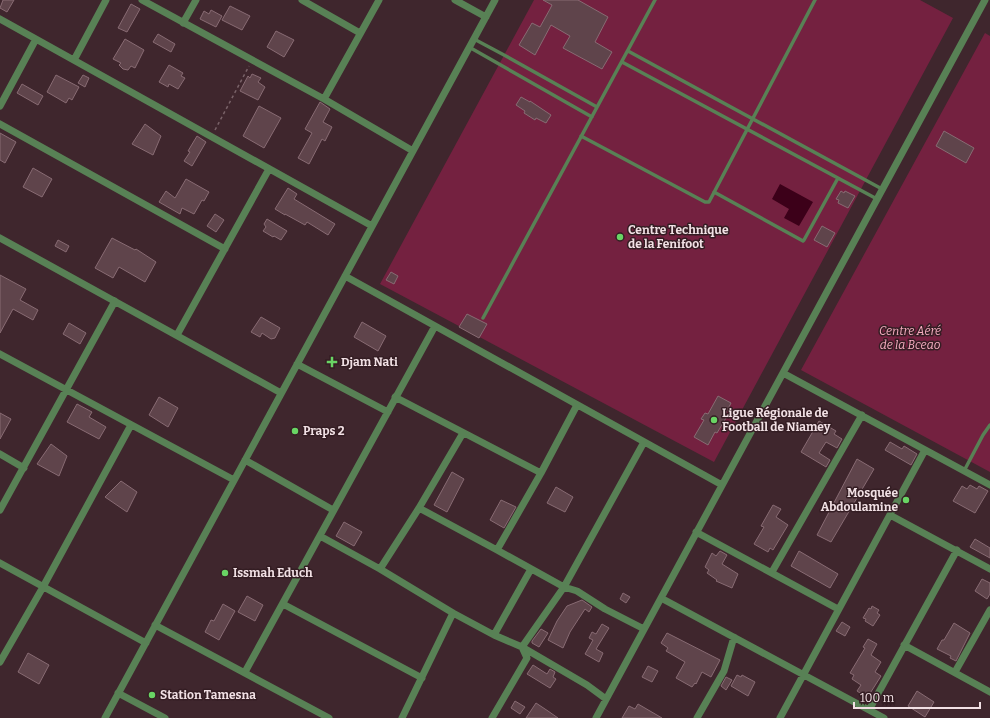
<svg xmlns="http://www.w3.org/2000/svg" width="990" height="718" viewBox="0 0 990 718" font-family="Bitter,serif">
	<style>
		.green { fill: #742140 }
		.water { fill: #3c0019 }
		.building { fill: #5f444b; stroke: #886b73 }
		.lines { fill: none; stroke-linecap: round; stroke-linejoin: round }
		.path { stroke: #796268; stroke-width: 1.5; stroke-dasharray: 3 3; stroke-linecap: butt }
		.service { stroke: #588155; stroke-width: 3.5 }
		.minor { stroke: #588155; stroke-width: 7 }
		.poi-dot { fill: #69d464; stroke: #341d23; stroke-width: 1.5 }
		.labels { text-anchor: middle; stroke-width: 3; stroke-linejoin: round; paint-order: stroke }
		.poi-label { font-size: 12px; font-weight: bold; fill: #f1e0e4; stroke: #341d23; text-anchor: start }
		.park-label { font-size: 12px; font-style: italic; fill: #f7adc1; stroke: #341d23 }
	</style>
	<rect width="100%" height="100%" fill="#3f262d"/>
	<path class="green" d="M534,0H920L953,18L714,462L380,284Z
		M985,33L990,36V472L801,370Z"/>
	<path class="water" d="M780,184L813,202L799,226L784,218L789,209L772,199Z"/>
	<path class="building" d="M3,0H14L7,12L0,8Z
		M543,0H578L608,17L595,42L612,52L602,69L563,48L570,36L551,25L535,55L519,45L532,23L540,27L550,9L552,5Z
		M131,4L140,9L127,32L118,28Z
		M230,6L250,16L242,30L222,20Z
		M211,10L222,16L216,27L200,19L204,11L209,14Z
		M276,31L294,40L284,57L267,47Z
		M158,34L175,44L171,52L153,42Z
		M125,39L144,50L135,68L131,66L128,70L123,69L119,65L121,63L113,59Z
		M169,65L183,73L181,76L185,78L178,89L169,84L168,87L159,82Z
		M252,74L261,78L258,82L265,87L258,100L240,91L248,76L250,78Z
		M56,75L79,87L72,100L69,98L66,103L47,92Z
		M83,75L89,78L85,87L78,83Z
		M22,84L43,96L38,105L17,93Z
		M521,97L530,102V101L551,115L546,123L536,118L535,120L524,113L525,111L516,105Z
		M320,102L330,109L323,122L332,127L325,141L322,139L309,164L298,158L312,133L305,129Z
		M259,106L281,118L264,148L243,136Z
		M145,124L161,136L153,155L132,144Z
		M944,131L974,148L966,163L936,146Z
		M0,133L16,142L5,163L0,160Z
		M197,136L206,142L192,166L184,161L190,152L188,151Z
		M33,168L52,179L42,197L23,187Z
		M186,179L209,192L204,201L202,200L194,214L182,208L180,214L159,202L166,191L175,198Z
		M288,188L297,194L294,199L335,224L328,235L307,222L305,225L285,214V215L275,209Z
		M841,191L844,193L845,191L855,196L848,208L838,203L839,200L836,199Z
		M215,214L224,220L216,232L207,226Z
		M267,219L287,231L281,240L274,236L273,237L263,231L266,227L264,224Z
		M822,226L835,233L827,247L814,240Z
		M112,238L135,250L136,249L156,262L145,282L119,267L113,278L95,268Z
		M58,240L69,246L66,252L55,246Z
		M391,272L398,276L394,284L386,280Z
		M0,275L26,289L20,300L38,310L33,320L13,309L0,333Z
		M467,314L487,324L479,338L459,327Z
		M261,317L280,328L275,338L271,339L262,333L260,337L251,332Z
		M362,322L386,336L378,351L354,337Z
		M69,323L86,333L80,344L63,334Z
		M718,396L731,403L724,417L726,418L717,433L715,432L708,445L694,437L704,420L701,419L705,413L708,414Z
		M159,397L178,408L168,427L149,415Z
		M77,404L92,412L89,417L106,427L99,439L67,422Z
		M0,413L11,419L0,439Z
		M819,421L836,431L834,434L842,439L837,448L826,442L819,453L830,460L826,467L801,452Z
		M890,442L902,449L904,446L917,454L911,465L885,450Z
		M51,444L67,456L59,476L37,464Z
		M857,459L874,469L831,542L817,535Z
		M452,472L464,479L447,512L434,505Z
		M121,481L137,492L127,512L105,497Z
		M970,485L977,489L979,486L988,491L975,513L953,501L962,486L967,489Z
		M556,487L573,497L565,512L547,503Z
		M501,500L516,507L504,528L490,520Z
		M773,505L781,509L776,517L788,525L773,550L770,548L768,552L754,544L764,527L761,526Z
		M344,522L362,532L354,546L336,536Z
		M975,539L990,548V558L970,547Z
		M720,551L727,555L722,564L738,574L732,588L716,581L717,580L707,573L709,570L705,567L712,553L716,556Z
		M799,551L838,574L830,588L791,566Z
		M982,579L990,583V594L987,599L975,591Z
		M623,593L630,597L626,603L620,599Z
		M247,596L263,605L255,621L238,612Z
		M582,600L592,607L589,612L585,609L570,632L563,648L548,640L557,621L567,606Z
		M223,604L235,611L219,640L205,632L211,620L214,621Z
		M872,606L879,610L877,613L880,615L873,626L865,621L866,619L863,618L869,608L871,609Z
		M842,622L850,627L845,636L836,631Z
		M954,623L970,633L956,661L950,658L951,656L937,649L942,640H944Z
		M602,624L609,628L596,649L603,653L599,662L585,654L593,640L589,638L592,632L596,634Z
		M541,629L548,633L539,647L532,643V641Z
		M667,633L720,660L711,677L702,672L696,684L695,683L692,687L676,678L685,662L666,651L668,648L661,643Z
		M868,639L877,644L871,655L881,662L875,672L881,676L869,695L865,693L863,695L857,691L861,685L852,679L854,675L850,673L865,648L863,647Z
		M28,653L49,665L39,684L18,672Z
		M533,665L547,674L550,669L555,672L553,677L556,679L550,688L527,674Z
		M648,666L658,671L652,682L642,677Z
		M737,675L741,677L742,675L755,682L748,696L731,686Z
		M726,677L732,680L726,690L721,686Z
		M917,691L934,702L925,717L908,706Z
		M515,701L525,707L520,714L511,708Z
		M536,703L548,711L558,718H526Z
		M638,704L662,718H622L629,706L635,709Z"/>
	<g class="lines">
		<path class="path" d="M215,130L249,66"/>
		<path class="service" d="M474,39L504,55L597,107
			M469,47L592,117
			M628,51L882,189
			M622,62L877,199
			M581,136L705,202H709L815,0
			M714,192L803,241L804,240L838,178
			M483,318L655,0
			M964,471L983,435L990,425"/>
		<path class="minor" d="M142,0L324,99L413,151
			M302,0L360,33
			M455,0L486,17
			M0,19L372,226
			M183,23L196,0
			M74,60L106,0
			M324,99L379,0
			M0,106L36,39
			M0,124L225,249
			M0,238L281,393
			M345,276L722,485
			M177,335L269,169
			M0,354L234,480
			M297,364L388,412
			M783,373L990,485
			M395,397L541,473
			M0,454L24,468
			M245,460L333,510
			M419,508L497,550L564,587L577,591L605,609L644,629
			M0,510L115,301
			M890,515L990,569
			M696,532L838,609
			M320,536L380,569L453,613L494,635L522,647L587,685L606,699
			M497,550L541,473L577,405
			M0,563L146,643
			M380,569L419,508L463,433
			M772,572L862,415
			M661,598L884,718
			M283,604L422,678
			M155,625L329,718
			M494,635L531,569
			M904,645L990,692
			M0,662L43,587L131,425
			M245,672L435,326
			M955,672L990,610
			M118,693L165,718
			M869,710L957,550
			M105,718L495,0
			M402,718L453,613
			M492,718L527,658L522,647L564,587L644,442
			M596,718L985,0
			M697,718L724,671L734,637
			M780,718L925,450"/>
	</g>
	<g class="poi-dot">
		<circle cx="620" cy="237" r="4"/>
		<path d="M330 356h4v4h4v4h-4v4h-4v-4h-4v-4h4z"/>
		<circle cx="714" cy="420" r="4"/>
		<circle cx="295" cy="431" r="4"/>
		<circle cx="906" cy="500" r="4"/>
		<circle cx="225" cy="573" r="4"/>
		<circle cx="152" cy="695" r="4"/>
	</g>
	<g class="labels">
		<g class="poi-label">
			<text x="628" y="234">Centre Technique<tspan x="628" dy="14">de la Fenifoot</tspan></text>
			<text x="341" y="366">Djam Nati</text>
			<text x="722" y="417">Ligue Régionale de<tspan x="722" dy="14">Football de Niamey</tspan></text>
			<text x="303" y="435">Praps 2</text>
			<text x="898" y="497" text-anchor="end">Mosquée<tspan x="898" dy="14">Abdoulamine</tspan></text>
			<text x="233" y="577">Issmah Educh</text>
			<text x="160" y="699">Station Tamesna</text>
		</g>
		<g class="park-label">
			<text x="910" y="335">Centre Aéré<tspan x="910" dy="14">de la Bceao</tspan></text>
		</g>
	</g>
	<path d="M854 702v6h126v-6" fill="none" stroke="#f1e0e4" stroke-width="2"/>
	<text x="860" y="702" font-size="12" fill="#f1e0e4" stroke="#341d23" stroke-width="3" paint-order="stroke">100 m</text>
</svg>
